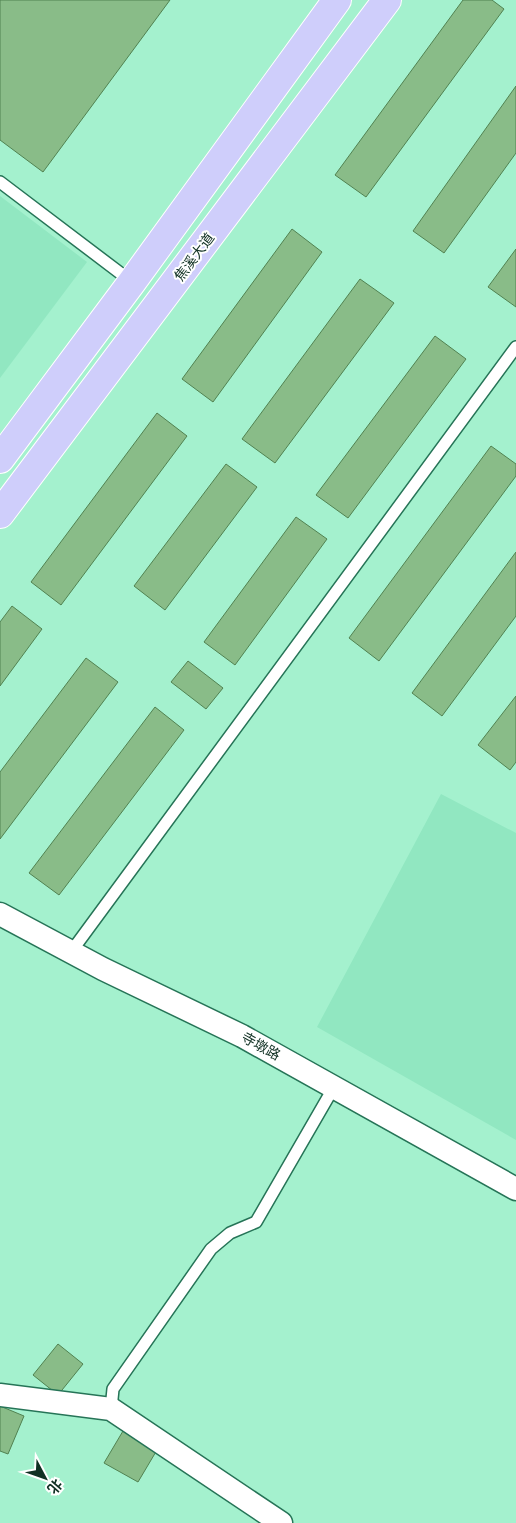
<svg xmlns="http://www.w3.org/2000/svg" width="516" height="1523" viewBox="0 0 516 1523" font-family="'Crimson Pro','Noto Sans SC',serif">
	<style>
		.built { fill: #91e7c1 }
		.building { fill: #89bc88; stroke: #518251 }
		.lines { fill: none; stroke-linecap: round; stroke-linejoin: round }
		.service-casing { stroke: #267457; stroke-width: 14 }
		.minor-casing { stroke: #267457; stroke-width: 25 }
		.primary-casing { stroke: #fff; stroke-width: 30 }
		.service { stroke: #fff; stroke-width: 11 }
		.minor { stroke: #fff; stroke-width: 22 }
		.primary { stroke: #cfcefb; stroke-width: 28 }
		.labels { text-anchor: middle; stroke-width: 4; stroke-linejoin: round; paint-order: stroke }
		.street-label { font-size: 14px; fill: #103023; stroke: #fff }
	</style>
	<rect width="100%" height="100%" fill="#a4f1ce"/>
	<path class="built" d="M0,196L87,262L0,378Z
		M441,794L516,833V1140L317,1027Z"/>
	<path class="building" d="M0,0H170L43,172L0,140Z
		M463,0H492L504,9L366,197L335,175Z
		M516,86V153L444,253L413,231Z
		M292,229L322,252L213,402L182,379Z
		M516,249V307L488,287Z
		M360,279L394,303L275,463L242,439Z
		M435,336L466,359L348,518L316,495Z
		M157,413L187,436L61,605L31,582Z
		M491,446L516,464V476L379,661L349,638Z
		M226,464L257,487L165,610L134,586Z
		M296,517L327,539L235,665L204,642Z
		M516,552V616L442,716L412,693Z
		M12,606L42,629L0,686V622Z
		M86,658L118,682L0,839V772Z
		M188,661L223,688L206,709L171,682Z
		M516,696V762L510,770L478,745Z
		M155,707L184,730L59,895L29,873Z
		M58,1344L83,1364L58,1395L33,1375Z
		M0,1406L24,1416L8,1454L0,1451Z
		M123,1431L157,1450L138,1482L104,1463Z"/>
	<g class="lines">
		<defs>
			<path id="service" d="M0,182L132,282
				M71,952L516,347
				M111,1409L113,1389L211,1249L230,1233L256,1222L334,1087"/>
			<path id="minor" d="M0,914L103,969L242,1036L516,1189
				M0,1395L111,1409L281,1523"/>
			<path id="primary" d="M0,459L132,282L337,0
				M0,514L387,0"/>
		</defs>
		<use href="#service" class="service-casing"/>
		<use href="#minor" class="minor-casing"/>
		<use href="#primary" class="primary-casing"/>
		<use href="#service" class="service"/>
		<use href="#minor" class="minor"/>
		<use href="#primary" class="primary"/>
	</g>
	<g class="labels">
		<g class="street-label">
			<text transform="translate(194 257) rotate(-53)" y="5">焦溪大道</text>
			<text transform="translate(261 1046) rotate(29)" y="5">寺墩路</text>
		</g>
	</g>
	<g transform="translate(45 1478) rotate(131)" stroke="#ffffff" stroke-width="4" paint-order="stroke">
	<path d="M0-4L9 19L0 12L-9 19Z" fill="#103023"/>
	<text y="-8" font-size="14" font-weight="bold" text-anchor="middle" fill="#103023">北</text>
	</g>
</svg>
